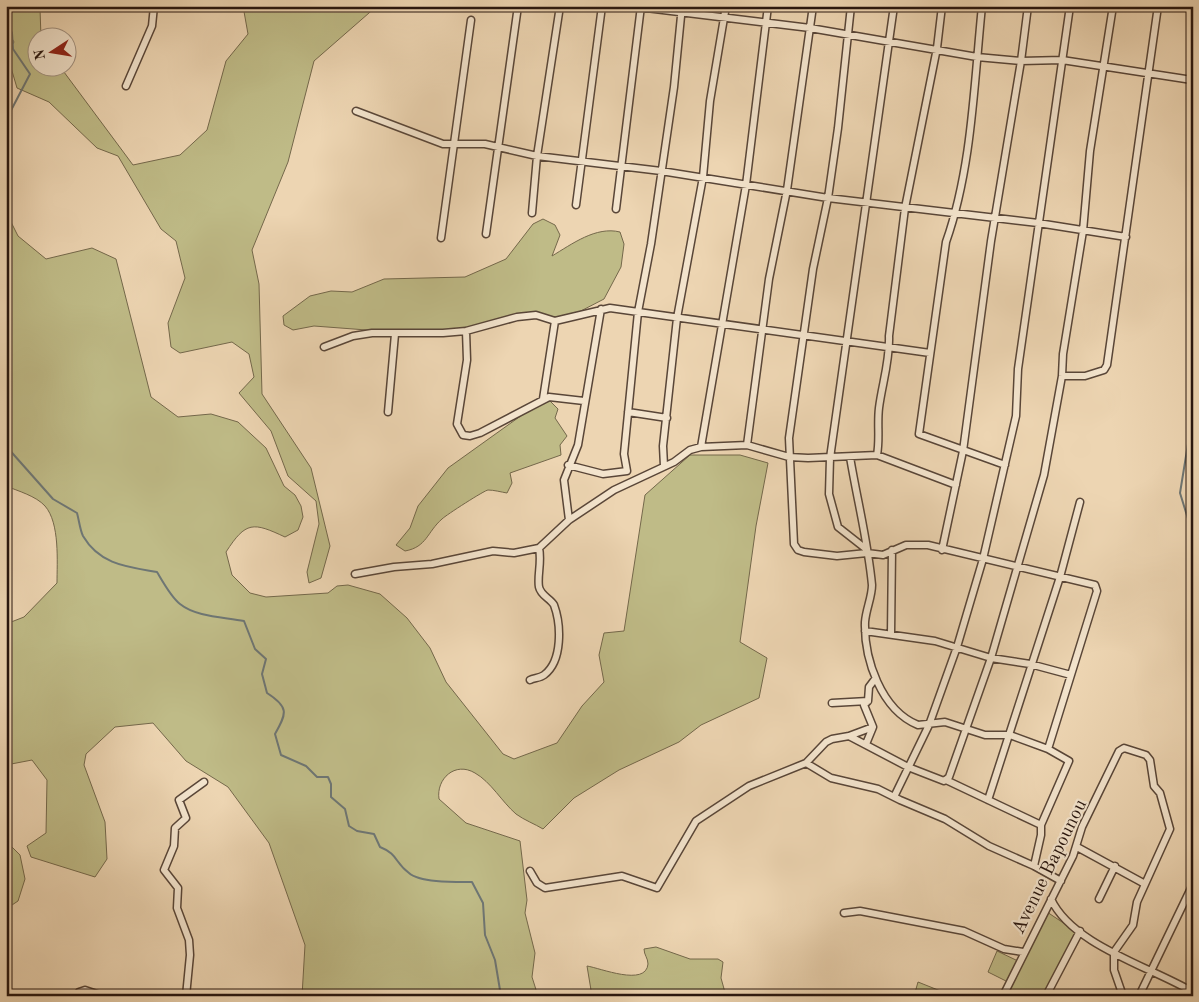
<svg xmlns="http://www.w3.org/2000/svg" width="1199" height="1002" viewBox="0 0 1199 1002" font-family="'Old Standard TT',serif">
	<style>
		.green { fill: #bfbb87; stroke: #74684b }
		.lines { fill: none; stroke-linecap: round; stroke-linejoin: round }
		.stream { stroke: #6e7674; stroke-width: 2 }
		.minor-casing { stroke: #594638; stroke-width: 9 }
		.minor { stroke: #f3e4cd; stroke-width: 6 }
		.labels { text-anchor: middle; stroke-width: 4.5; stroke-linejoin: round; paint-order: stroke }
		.street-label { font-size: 19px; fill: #28160f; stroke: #f3e4cd }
	</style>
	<rect width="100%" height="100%" fill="#edd5b2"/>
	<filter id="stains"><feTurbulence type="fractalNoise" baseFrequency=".004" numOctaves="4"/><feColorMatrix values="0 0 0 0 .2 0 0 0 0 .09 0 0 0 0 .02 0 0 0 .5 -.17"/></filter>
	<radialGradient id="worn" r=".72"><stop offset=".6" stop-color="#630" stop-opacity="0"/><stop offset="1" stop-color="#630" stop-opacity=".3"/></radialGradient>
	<path class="green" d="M6,6H37L40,9L41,37L38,38V68H61L133,165L180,155L207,130L226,61L248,34L243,6H377L314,61L288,162L252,250L259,284L262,394L311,468L330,546L321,578L309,583L307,572L319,524L316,501L288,476L271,431L239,393L254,377L249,354L232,342L180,353L171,347L168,323L185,278L176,241L161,229L118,156L97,148L49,102L17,88L7,54L14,42L6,28Z
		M6,212L18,236L46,259L92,248L116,259L151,397L178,417L211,414L238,422L266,448L284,486L295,495L301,506L303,517L298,530L285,537C253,522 246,521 226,552L232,575L250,593L266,597L328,593L337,586L348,585L380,594L407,618L430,648L446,682L503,754L514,759L557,743L582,706L604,682L599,655L604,633L624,631L645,495L690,455H740L768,463L756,526L740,642L767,658L759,698L701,725L679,742L619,770L574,798L543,829C535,824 524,820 516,814C502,802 491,782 475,773C455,761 436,779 439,799L466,823L520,841L527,900L525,913L535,953L532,977L538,996H302L305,945L269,843L228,787L186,761L153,723L115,727L86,754L84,765L105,822L107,859L95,877L31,857L27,846L46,833L47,780L32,760L6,765V624L24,617L57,583C57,562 60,523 45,506C36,496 18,491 6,486Z
		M543,219L555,225L560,235L552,256C572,244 596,226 620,232L624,244L621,267L604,299L575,314L553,318L510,317L464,329L393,332L314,326L293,330L284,325L283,316L310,296L331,291L352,292L384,279L465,277L506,259L533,224Z
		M550,401L558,409L555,418L567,436L560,445L561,455L510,473L512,483L507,493C501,492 494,490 488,490C485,490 446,515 442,519C427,532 427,547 405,551L396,545L410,528L418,506L448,468L529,410Z
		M6,841L20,855L25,879L18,901L6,909Z
		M1047,912L1077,932L1044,996H1006Z
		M656,947L690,959H718L723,962L721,978L726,996H592L587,966C600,968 646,987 648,964C648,958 644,955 644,949Z
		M997,951L1018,961L1008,982L988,972Z
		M918,982L953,996H914Z"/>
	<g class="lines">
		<path class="stream" d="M6,20L12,33L13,49L30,74L6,120
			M6,144V147
			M1193,413L1180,493L1193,535
			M6,446L53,499L77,513C79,520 80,530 83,536C100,565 128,567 157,572C163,582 171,597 180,604C196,617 224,617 244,621L255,649L266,659L262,674L267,693C289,707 287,713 275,734L281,755L306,766L317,777H328L331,784V797L345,809L349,826L357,831L374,834L380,847C398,854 395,863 409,873C420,883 457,882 472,882L483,903L485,935L495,960L501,996
			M1193,616V646"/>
		<defs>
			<path id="minor" d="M630,6L810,28L977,57L1021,61L1062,60L1192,80L1193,73
				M851,6L838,128L828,198L813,269L789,438L794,544L798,550L804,552L837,556L867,553L883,555L906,545H928L1095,585L1097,591L1048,749
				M982,6C974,84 972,168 946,242L919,434L1005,465
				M126,86L152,26L154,6
				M356,111L443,144H485L537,156L661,171L828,198L1038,223L1126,237
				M576,205L602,6
				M616,209L641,6
				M532,213L537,156L560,6
				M486,234L518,6
				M441,238L471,20
				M466,331L467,360L457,424L463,435L470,436L480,433L549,397L584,401
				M324,347L353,336L372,333H443L466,331L517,317L536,315L555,321L610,308L930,353
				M1062,376H1085L1104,370L1107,365L1158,6
				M543,399L555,321
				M388,412L395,334
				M628,412L667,418
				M747,445L769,279L787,190L813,6
				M701,447L746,185L768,6
				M877,455C880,439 877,424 879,408C882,384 890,361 889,336L905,208L937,48L942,6
				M850,457C857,499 868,542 872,585C872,597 866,609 865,622C864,659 881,710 918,725L945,722L985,735H1010L1048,749L1069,761L1041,825V835L1034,866
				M568,465L603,474L627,471L624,454L638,312L651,244L674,87L682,6
				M664,466L663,446L677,318L703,177L710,101L726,6
				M569,520L564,480L578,445L601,309
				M866,549L838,527L829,494L830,458L894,6
				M942,550L963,451L991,241L1021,61L1028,6
				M355,574L394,567L432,564L493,551L514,553L539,548L569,520L614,490L674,462L690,450L701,447L747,445L789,457L808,458L877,455L956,485
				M865,631L935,641L991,658L1030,664L1071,675
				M891,634L892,550
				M530,680C534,678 540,678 544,675C563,661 561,624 554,605C550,598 541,596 539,587C537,576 542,562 539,548
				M832,703L868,701
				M849,736L873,727
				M866,744L873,727L864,705L868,701L869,687L875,679
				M806,763L826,742L832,739L849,736L908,767L944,781L949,777L991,658L1044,475L1062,376L1063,354L1083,231L1090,151L1113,6
				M946,780L1041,825
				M894,797L929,725L957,647L983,559L1016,416L1018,369L1070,6
				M988,800L1060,577L1080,502
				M1077,847L1145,884
				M530,871L537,883L545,888L622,876L657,888L696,821L749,786L806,763L831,778L878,789L900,800L945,819L989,846L1034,866L1061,881
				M1051,899C1072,945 1151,967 1193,992
				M1099,899L1115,866
				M844,913L860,911L964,931L1004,949L1023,952
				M77,996L79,992L85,990L103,996
				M186,996L190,955L189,940L177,908L178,888L164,870L174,846L175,828L186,818L179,800L204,782
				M1003,996L1073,856L1082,827L1119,751L1124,748L1146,755L1150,760L1154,786L1160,793L1170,829L1137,902L1133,925L1114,952V970L1123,996
				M1046,996L1080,931
				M1139,996L1193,884"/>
		</defs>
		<use href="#minor" class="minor-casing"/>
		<use href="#minor" class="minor"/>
	</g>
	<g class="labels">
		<g class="street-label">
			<text transform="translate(1048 866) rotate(-64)" y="7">Avenue Bapounou</text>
		</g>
	</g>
	<rect width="1199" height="1002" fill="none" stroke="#edd5b2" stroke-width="25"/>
	<rect x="8" y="8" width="1184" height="987" fill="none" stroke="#28160f" stroke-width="2.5"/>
	<rect x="12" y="12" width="1174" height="977" fill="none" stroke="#28160f"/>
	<g transform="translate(52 52) rotate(258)"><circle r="24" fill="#f3e4cd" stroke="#a29281"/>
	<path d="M0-4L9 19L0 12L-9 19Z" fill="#8f2418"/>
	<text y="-8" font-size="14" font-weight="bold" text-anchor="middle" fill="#28160f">N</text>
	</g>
	<rect width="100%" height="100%" filter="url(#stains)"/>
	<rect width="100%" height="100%" fill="url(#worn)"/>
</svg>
